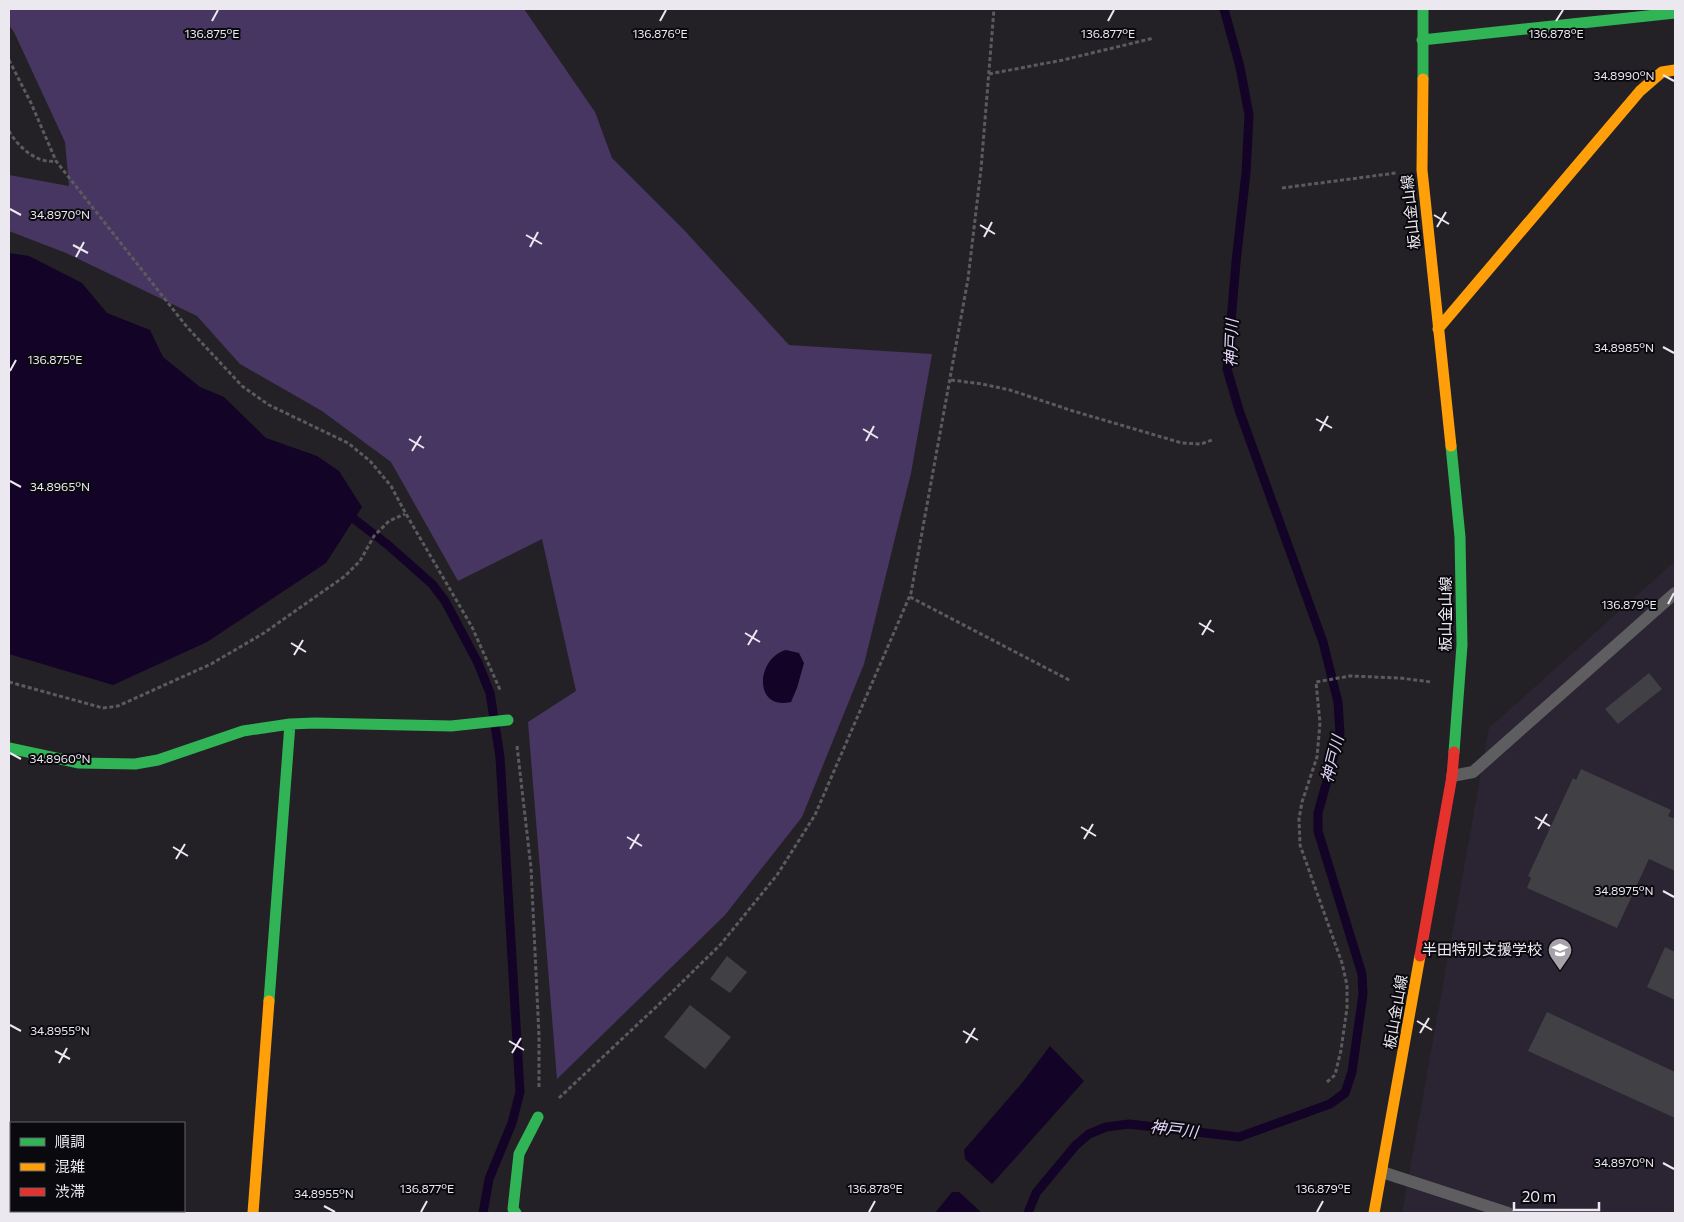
<svg xmlns="http://www.w3.org/2000/svg" width="1684" height="1222" viewBox="0 0 1684 1222" font-family="Commissioner,'Noto Sans JP',sans-serif">
	<style>
		.built { fill: #2a2433 }
		.green { fill: #483662 }
		.water { fill: #130326 }
		.lines { fill: none; stroke-linecap: round; stroke-linejoin: round }
		.stream { stroke: #130326; stroke-width: 9 }
		.building { fill: #414044 }
		.path { stroke: #5b5a5d; stroke-width: 3; stroke-dasharray: 4 2.5; stroke-linecap: butt }
		.lane { stroke: #5e5d60; stroke-width: 12 }
		.fast { stroke: #30b455; stroke-width: 11 }
		.slow { stroke: #ff9f0a; stroke-width: 11 }
		.jam { stroke: #e5322d; stroke-width: 11 }
		.ticks { fill: none; stroke: #ebe8f0; stroke-width: 2 }
		.labels { text-anchor: middle; stroke-width: 4; stroke-linejoin: round; paint-order: stroke }
		.street-label { font-size: 15px; fill: #ebe8f0; stroke: #0a090e }
		.poi-label { font-size: 15px; fill: #ebe8f0; stroke: #0a090e; text-anchor: end }
		.water-label { font-size: 16px; font-style: italic; fill: #e2d4fb; stroke: #0a090e }
		.ticks-label { font-size: 12px; text-anchor: middle; fill: #ebe8f0; stroke: #0a090e; stroke-width: 4; stroke-linejoin: round; paint-order: stroke }
	</style>
	<rect width="100%" height="100%" fill="#232126"/>
	<path class="built" d="M1675,561V1213H1402L1489,728Z"/>
	<path class="green" d="M9,9H524L595,112L612,158L685,231L789,345L932,354L911,473L864,664L802,817L725,915L557,1079L528,722L576,691L542,539L458,581L391,462L322,411L240,364L197,316L66,253L9,231V175L69,186L65,142L14,32L9,25Z"/>
	<path class="water" d="M9,253L29,256L82,283L107,313L150,330L163,357L200,387L224,397L266,438L317,456L339,471L362,507L326,563L207,642L113,685L9,654Z
		M786,650L799,653L804,663L797,688L791,702C753,711 756,658 786,650Z
		M1050,1046L1084,1081L992,1184L965,1159L964,1150L1022,1083Z
		M952,1192H959L982,1213H935Z"/>
	<g class="lines">
		<path class="stream" d="M345,515L354,519L388,545L432,584L445,601L478,663L490,693L500,757L520,1092L512,1123L489,1179L483,1213
			M1028,1213L1036,1193L1076,1145L1089,1134L1106,1127L1129,1124L1239,1137L1330,1104L1345,1093L1352,1072L1363,994L1362,974L1318,831V813L1340,734L1338,702L1323,642L1239,410L1227,369L1236,262L1246,173L1249,115L1240,67L1224,9"/>
	</g>
	<path class="building" d="M1649,673L1662,689L1618,724L1605,709Z
		M1581,769L1671,810L1668,816L1675,819V871L1649,859L1617,928L1527,888L1531,878L1528,876L1573,778L1576,780Z
		M1665,947L1675,952V1000L1647,987Z
		M727,956L747,972L730,993L710,979Z
		M690,1005L731,1037L705,1069L664,1037Z
		M1547,1012L1675,1072V1118L1528,1051Z"/>
	<g class="lines">
		<path class="path" d="M9,60L31,103L56,161L187,327L242,386L269,405L348,443L370,461L391,486L406,514L472,627L501,692
			M989,74L1063,60L1154,38
			M9,131C18,147 37,164 56,161
			M1282,188L1396,173
			M951,380L982,384L1010,390L1073,411L1182,443L1201,444L1212,440
			M910,597L1071,681
			M9,682L103,708L118,706L211,664L264,633L345,576L360,561L374,536L389,521L405,514
			M517,746L531,868L539,1036V1089
			M1327,1082L1335,1075L1341,1050L1347,1008V985L1342,963L1300,845L1299,819L1302,802L1317,757L1320,723L1316,682L1350,676L1400,678L1431,682
			M559,1098L671,993L721,944L777,875L815,815L911,593L968,279L981,169L994,9"/>
		<path class="lane" d="M1452,776L1473,772L1675,593
			M1382,1172L1508,1213"/>
		<path class="fast" d="M1422,40L1675,13
			M1423,79V9
			M1451,446L1460,537L1462,645L1454,752
			M9,748L79,763L135,764L158,760L243,731L290,724L315,723L451,726L508,720
			M269,1001L290,724
			M516,1213L513,1209L519,1154L538,1117"/>
		<path class="slow" d="M1423,79L1422,170L1451,446
			M1438,329L1640,91L1662,72L1675,70
			M253,1213L269,1001
			M1374,1213L1420,956"/>
		<path class="jam" d="M1420,956L1452,776L1454,752"/>
	</g>
	<path class="ticks" d="M212,21L218,10M660,21L666,10M1108,21L1114,10M1556,21L1563,10M1663,75L1674,81M10,209L21,215M1434,215L1449,224M980,225L995,234M1437,227L1446,212M526,235L542,244M984,237L992,222M73,245L88,253M530,247L538,232M76,257L84,242M1663,347L1674,353M10,371L16,360M1316,419L1332,428M863,429L878,438M1320,431L1328,416M409,439L424,448M866,441L874,426M412,451L421,436M10,481L21,487M1668,604L1674,593M1199,623L1214,632M745,633L760,642M1202,635L1211,620M291,643L306,652M748,645L757,630M294,655L303,640M10,753L21,759M1535,817L1550,826M1081,827L1096,836M1538,829L1547,814M627,837L642,846M1084,839L1093,824M173,847L188,856M630,849L639,834M176,859L185,844M1663,891L1674,897M1417,1021L1432,1030M10,1025L21,1031M963,1031L978,1040M1420,1033L1429,1018M509,1041L524,1050M966,1043L975,1028M55,1051L70,1059M512,1053L521,1038M59,1063L67,1048M1663,1163L1674,1169M324,1206L335,1212M421,1212L427,1201M869,1212L875,1201M1317,1212L1323,1201"/>
	<defs>
		<symbol id="school-pin" viewBox="-11 -11 22 30"><path d="M0 17L-7.5 6A9.5 9.5 0 1 1 7.5 6Z" fill="#a5a2a9" stroke="#0a090e"/><path d="M0-5L7-2L0 1L-7-2ZM-4 1L0 2.5L4 1V4Q0 6-4 4Z" fill="#fff"/></symbol>
	</defs>
	<g fill-rule="evenodd">
		<use href="#school-pin" x="1546" y="936" width="28" height="38"/>
	</g>
	<g class="labels">
		<g class="street-label">
			<text transform="translate(1411 212) rotate(-96)" y="5">板山金山線</text>
			<text transform="translate(1446 614) rotate(-90)" y="5">板山金山線</text>
			<text transform="translate(1396 1012) rotate(-80)" y="5">板山金山線</text>
		</g>
		<g class="poi-label">
			<text x="1542" y="955">半田特別支援学校</text>
		</g>
		<g class="water-label">
			<text transform="translate(1231 343) rotate(-88)" y="6">神戸川</text>
			<text transform="translate(1332 759) rotate(-76)" y="6">神戸川</text>
			<text transform="translate(1174 1129) rotate(7)" y="6">神戸川</text>
		</g>
	</g>
	<g class="ticks-label">
		<text x="1108" y="38">136.877°E</text>
		<text x="212" y="38">136.875°E</text>
		<text x="660" y="38">136.876°E</text>
		<text x="1556" y="38">136.878°E</text>
		<text x="1624" y="80">34.8990°N</text>
		<text x="60" y="219">34.8970°N</text>
		<text x="1624" y="352">34.8985°N</text>
		<text x="55" y="364">136.875°E</text>
		<text x="60" y="491">34.8965°N</text>
		<text x="1629" y="609">136.879°E</text>
		<text x="60" y="763">34.8960°N</text>
		<text x="1624" y="895">34.8975°N</text>
		<text x="60" y="1035">34.8955°N</text>
		<text x="1624" y="1167">34.8970°N</text>
		<text x="427" y="1193">136.877°E</text>
		<text x="875" y="1193">136.878°E</text>
		<text x="1323" y="1193">136.879°E</text>
		<text x="324" y="1198">34.8955°N</text>
	</g>
	<rect width="1684" height="1222" fill="none" stroke="#ebe8f0" stroke-width="20"/>
	<rect x="10" y="1122" width="175" height="90" fill="#0a090e" stroke="#646268"/>
	<rect x="20" y="1138" width="25" height="8" fill="#30b455" stroke="#646268"/>
	<text x="55" y="1147" font-size="15" fill="#ebe8f0">順調</text>
	<rect x="20" y="1163" width="25" height="8" fill="#ff9f0a" stroke="#646268"/>
	<text x="55" y="1172" font-size="15" fill="#ebe8f0">混雑</text>
	<rect x="20" y="1188" width="25" height="8" fill="#e5322d" stroke="#646268"/>
	<text x="55" y="1197" font-size="15" fill="#ebe8f0">渋滞</text>
	<path d="M1514 1202v8h85v-8" fill="none" stroke="#ebe8f0" stroke-width="2.5"/>
	<text x="1522" y="1202" font-size="15" fill="#ebe8f0" stroke="#0a090e" stroke-width="4" paint-order="stroke">20 m</text>
</svg>
